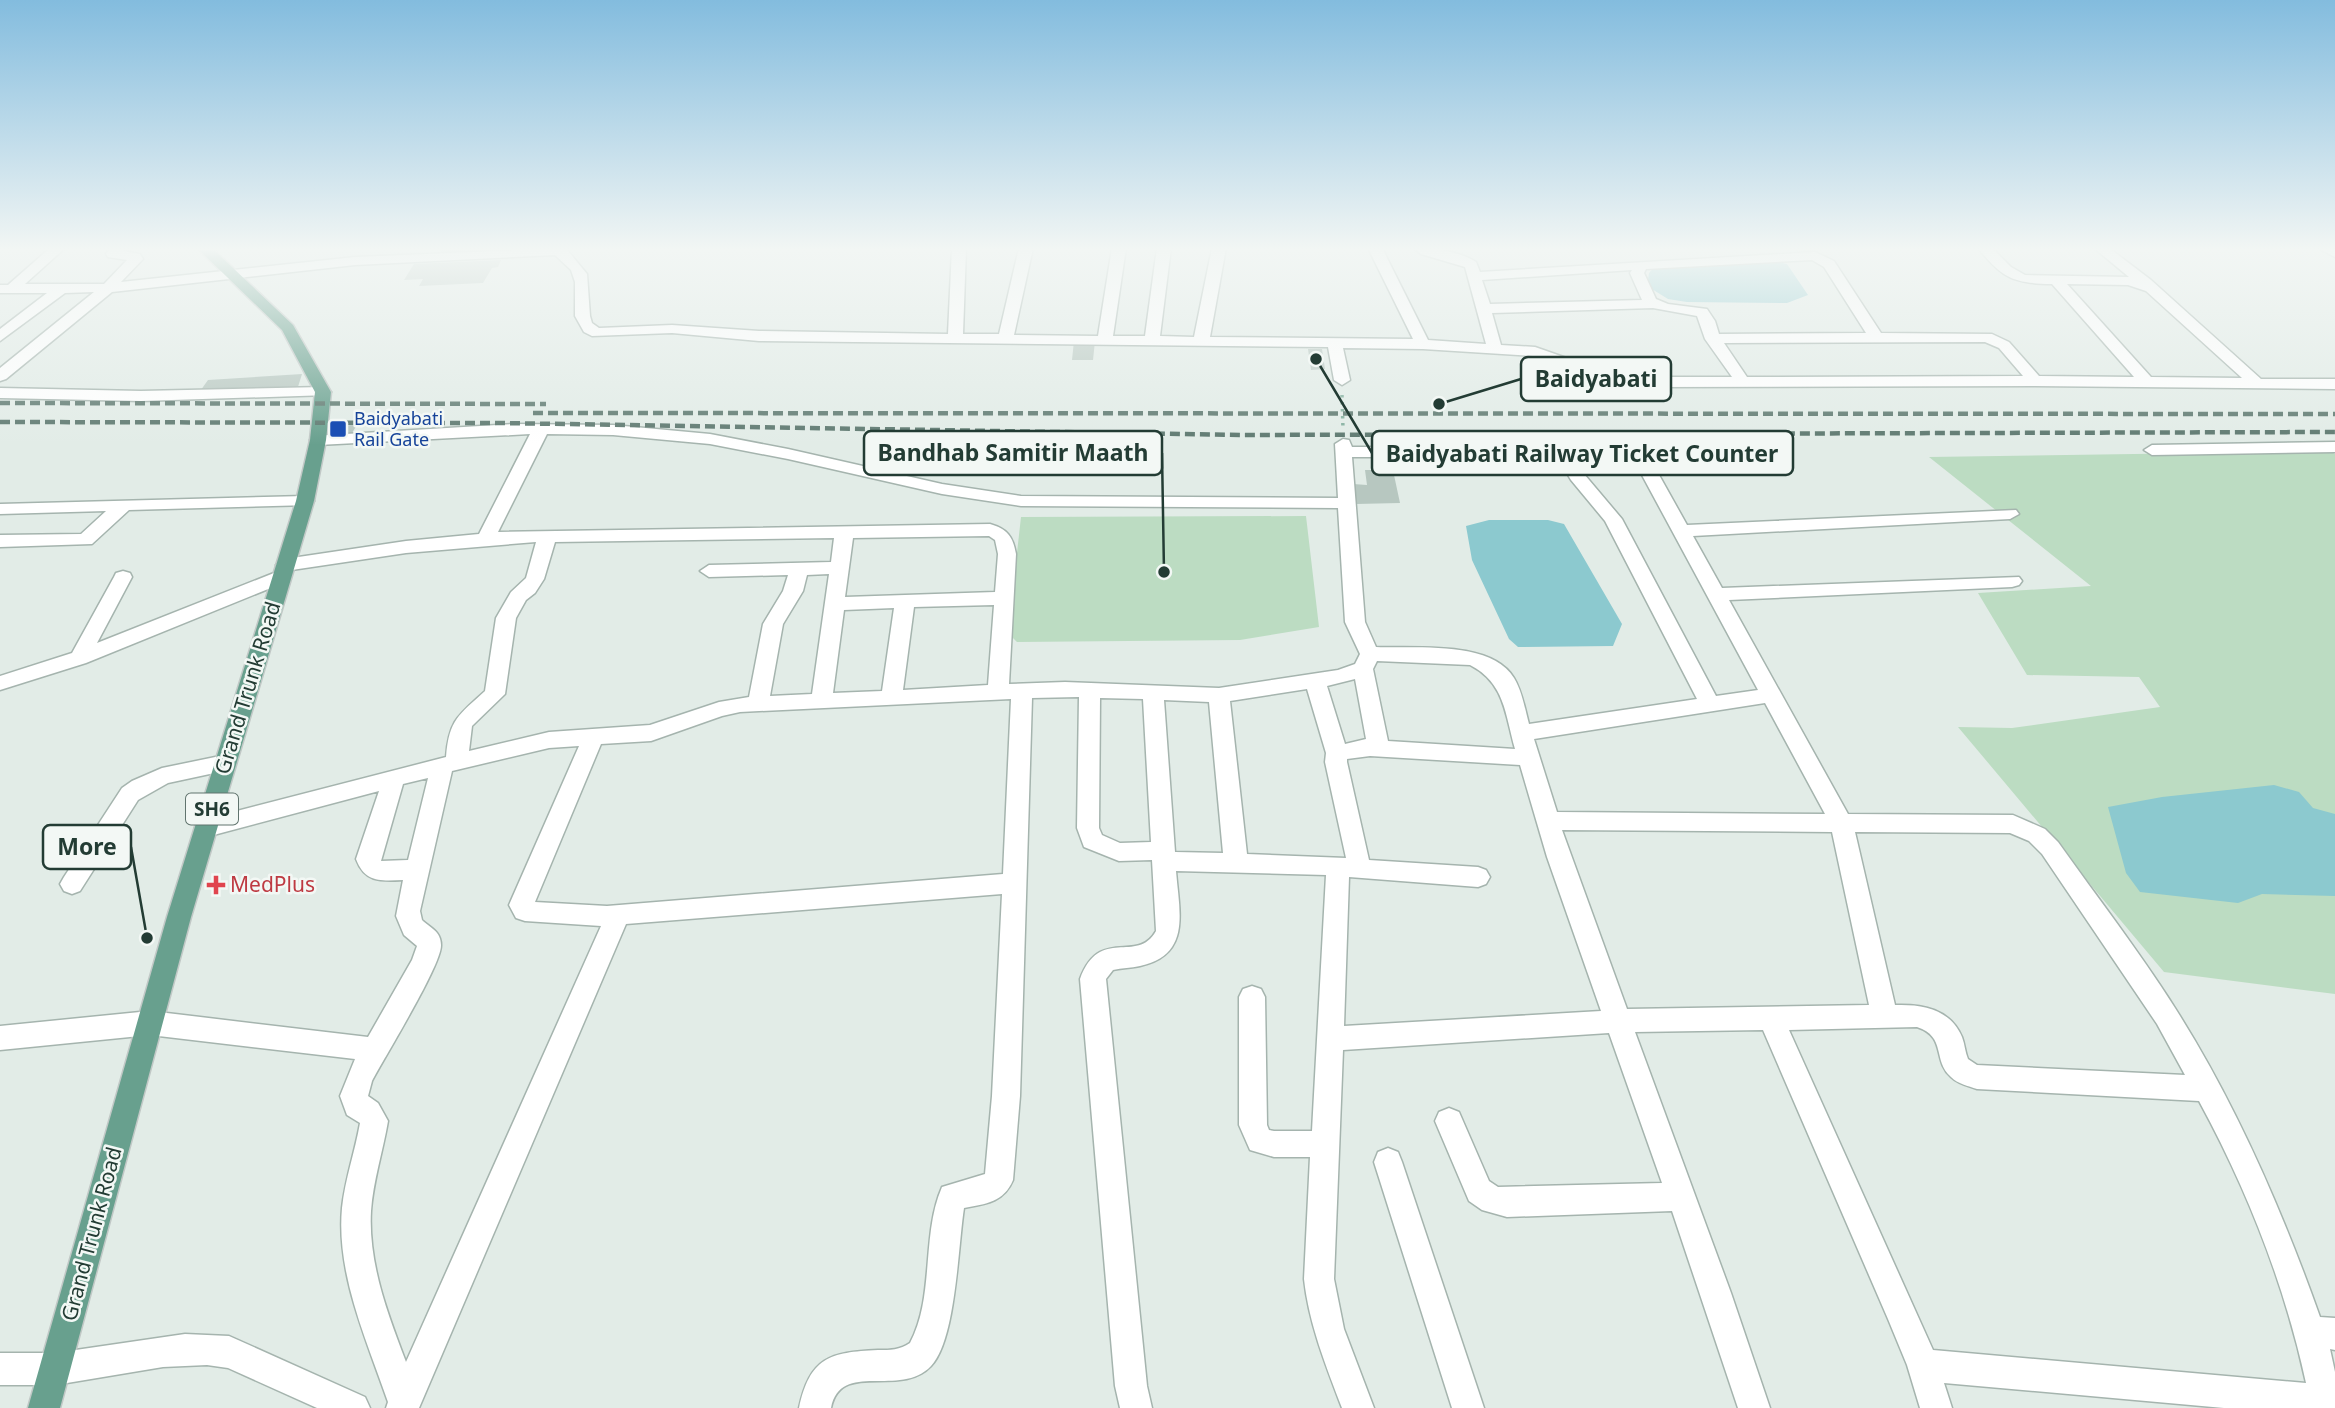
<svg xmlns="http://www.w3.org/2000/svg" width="2335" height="1408" viewBox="0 0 2335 1408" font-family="'Noto Sans',sans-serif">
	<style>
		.green { fill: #bcdcc2 }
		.water { fill: #8cc9cf }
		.building { fill: #b7c7c0 }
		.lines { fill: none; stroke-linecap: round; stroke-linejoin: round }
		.minor-casing { stroke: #a5b4ae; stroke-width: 3 }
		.primary-casing { stroke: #c1c8c6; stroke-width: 3 }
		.path { stroke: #83af9e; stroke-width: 3.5; stroke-dasharray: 2.5 4.5; stroke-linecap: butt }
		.minor { fill: #fff; fill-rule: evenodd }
		.primary { fill: #68a08e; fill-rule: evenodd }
		.rail { stroke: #5d786f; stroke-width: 4.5; stroke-dasharray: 10 5; stroke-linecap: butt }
		.transit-dot { fill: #1a4fb4; stroke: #f3f8f5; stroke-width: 2.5 }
		.health-dot { fill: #e0444e; stroke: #f3f8f5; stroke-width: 2.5 }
		.labels { text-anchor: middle; stroke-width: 5; stroke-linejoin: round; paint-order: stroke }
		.far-transit-label { font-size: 18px; fill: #164399; stroke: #f3f8f5; text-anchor: start }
		.shield { fill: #f3f8f5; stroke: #61746e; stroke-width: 2 }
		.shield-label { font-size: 19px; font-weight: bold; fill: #233c34 }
		.street-label { font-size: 21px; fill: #233c34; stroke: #f3f8f5 }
		.health-label { font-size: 21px; fill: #be3a42; stroke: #f3f8f5; text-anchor: start }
		.leader { fill: none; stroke: #233c34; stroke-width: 2.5 }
		.callout-dot { fill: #233c34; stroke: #f3f8f5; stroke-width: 2.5 }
		.callout { fill: #f3f8f5; stroke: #233c34; stroke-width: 2.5 }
		.callout-label { font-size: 23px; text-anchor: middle; font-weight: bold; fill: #233c34 }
	</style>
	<rect width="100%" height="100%" fill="#e2ece7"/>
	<path class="green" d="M2330,451L2335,454V994L2164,972L1958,727L2012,728L2160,707L2139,677L2027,675L1978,593L2091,586L1929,457Z
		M1306,516L1319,627L1240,640L1017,642L1008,633L1021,517Z"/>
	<path class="water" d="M1767,260L1787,264L1808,295L1787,303L1687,302L1668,299L1647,286L1649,273L1655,266Z
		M1489,520H1548L1564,524L1622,624L1613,646L1518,647L1509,639L1472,560L1466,526Z
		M2274,785L2299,792L2313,808L2335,814V896L2262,894L2238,903L2140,892L2126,873L2108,807L2162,797Z"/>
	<path class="building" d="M444,248H468L463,254L438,255Z
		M474,248H515L513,252L470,254Z
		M501,260L498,267L492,268L483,283L419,286L423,279L404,280L414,264Z
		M1074,341H1095L1093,360H1072Z
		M1308,349H1322L1325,369L1311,370Z
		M302,374L297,390L198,394L208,380Z
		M357,425L350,436L326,437L328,434H324V426Z
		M1376,459H1437L1439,463H1450L1452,471L1394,475L1400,503L1356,504L1353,484L1367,485L1365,470H1378Z"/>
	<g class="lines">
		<defs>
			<path id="minor" d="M50,248H65L25,284H104L127,260L108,257L106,254L111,248H125L123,251L140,254L143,259L121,282L355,257L570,248L568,251L587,274L590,316L592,323L599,328L672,325L759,331L948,334L952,248H966L963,334H999L1019,248H1033L1014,335L1098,336L1112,248H1126L1113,336H1145L1157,248H1171L1160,336L1194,337L1212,248H1226L1210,337L1413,339L1368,248H1382L1428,340L1486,344L1465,267L1421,254L1413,248C1433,248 1459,251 1476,262L1480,272L1815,252L1834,261L1881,333L1992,334L2009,342L2039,376L2134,377L2052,284C2013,283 2003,279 1978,248H1992L2011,267L2025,275L2129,277L2094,248H2109L2151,280L2261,379H2335V389L2035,386L1648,387L1586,375L1533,356L1423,349L1343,348L1350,380L1342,385L1334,380L1328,347L759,341L672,333L592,336L584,332L575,316V282L571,270L555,255L355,265L112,292L6,379L0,381V368L94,292L65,293L0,341V329L47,293H0V285H8ZM1812,260L1824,267L1866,333L1719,334L1715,321L1707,309L1668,304L1656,299L1644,273L1646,269ZM1632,270L1630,273L1642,300L1490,304L1482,280ZM2067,284L2128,285L2146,291L2242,378L2151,377ZM1653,308L1697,316L1705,339L1732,377H1648L1595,368L1535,347L1501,345L1492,313ZM1985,342L1999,348L2023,376L1747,377L1724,343Z
				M2318,248H2335V257Z
				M323,387L331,392L329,395L141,401L0,398V388L141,391Z
				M514,424L613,425L710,434L788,449L942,484L1021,496L1338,498L1335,444L1343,439L1349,440L1352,447H1606L1624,448L1649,457L1687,525L2016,510L2019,514L2010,519L1693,536L1722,588L2019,577L2022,581L2019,585L2012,587L1729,600L1848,814L2013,815L2045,829L2058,842C2097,897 2139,951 2175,1008C2236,1104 2282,1210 2320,1317L2335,1318V1350L2330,1349L2335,1372V1408H2224L1944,1383L1952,1408H1920L1907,1365L1888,1319L1763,1030L1635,1032L1731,1293L1770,1408H1738L1672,1211L1507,1217L1482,1210L1469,1201L1435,1121L1439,1112L1449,1108L1459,1112L1489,1181L1498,1187L1662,1183L1609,1033L1343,1050L1334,1279L1344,1329L1374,1408H1342C1326,1366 1309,1324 1304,1279L1310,1157H1274L1250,1150L1239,1125V997L1243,989L1252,986L1261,989L1265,997L1267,1125L1269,1130L1274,1131H1312L1326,875L1176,871C1179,911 1192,955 1140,966C1131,968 1122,968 1113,970L1106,979L1147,1386L1152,1408H1120L1115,1386L1080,979C1100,925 1137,965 1156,931L1152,860L1119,861L1084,847L1077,828L1079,697L1032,698L1020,1096L1013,1180C1004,1202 986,1204 964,1208C958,1246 956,1340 931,1366C900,1399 841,1359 831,1408H799C810,1358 829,1352 878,1350C890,1350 900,1350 910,1343C935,1296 921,1235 942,1187L985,1174L992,1096L1002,894L626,924L419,1408H386L388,1402C367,1341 336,1274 342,1208C345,1179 355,1152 360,1123L347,1115L340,1096L355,1059L150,1035L0,1050V1026L150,1011L368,1037L412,960L417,946L404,935L396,916L403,880C381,881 365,883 356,859L379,791L206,837L198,834L195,828L198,822L206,819L446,757C449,719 459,715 485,691L496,618L511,592L526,578L536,542L406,553L285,571L276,565L285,559L406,541L479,534L530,434L318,445L312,444L310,440L312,436ZM547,434L613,435L710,444L788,459L942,494L1021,506L1338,508L1345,622L1360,654L1355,664L1338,670L1219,688L1065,682L1009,684L1016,554C1013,536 1007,529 990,524L498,532ZM1352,457H1557L1571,480L1605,521L1697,699L1529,724C1525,709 1522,691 1514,678C1491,640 1415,649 1376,647L1365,622ZM1574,457L1621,458L1636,464L1758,690L1716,696L1622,519L1584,474ZM989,536L995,540L998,554L995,592L845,597L853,538ZM834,538L831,562L709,565L700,571L709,577L788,575L783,591L763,624L749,697L719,702L650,725L549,732L469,751L472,726L505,694L516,618L526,600L535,593L544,579L555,542ZM829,574L812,694L770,696L783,624L803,591L807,575ZM994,605L988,685L903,690L914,607ZM894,608L882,691L833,693L844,610ZM1377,661L1470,665C1505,683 1505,714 1515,749L1388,741L1373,669ZM1355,679L1366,739L1345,744L1327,686ZM1307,689L1326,753L1325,762L1346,858L1247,854L1230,701ZM1100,698L1143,699L1151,842L1120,843L1102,835L1099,828ZM1011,699L1003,874L607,906L535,902L601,744L651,741L722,716L740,712ZM1164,700L1209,702L1223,853L1175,852ZM1765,703L1825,814L1557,812L1534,739ZM579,746L509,905L516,918L525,921L601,926L406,1362C388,1315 368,1263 371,1211C373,1181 383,1151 388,1121L378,1103L368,1096L372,1081C384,1058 442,964 441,945C441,931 430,928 422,920L420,911L452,771L549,748ZM1370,756L1520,765L1547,857L1601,1011L1344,1026L1349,877L1478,887L1486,884L1490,877L1486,870L1478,867L1369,860L1347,762V759ZM428,778L408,860L381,861L403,784ZM1562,830L1832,832L1869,1005L1627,1009ZM1855,832L2010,833L2029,841L2042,854L2157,1024L2185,1075L1977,1065L1968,1059C1965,1052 1965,1045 1962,1037C1950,1009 1923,1004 1895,1005ZM1917,1027C1947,1037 1932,1060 1951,1077C1958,1084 1968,1086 1977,1089L2199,1101C2247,1189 2285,1286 2306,1383L1933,1350L1789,1030Z
				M2335,442V452L2152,455L2144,450L2152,445Z
				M305,496L311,497L314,501L311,505L129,510L92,544L0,547V535L81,534L106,511L0,514V504Z
				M123,571L130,573L132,577L97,643L274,573H288L290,577L288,581L86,663L0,690V676L72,653L114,577L116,573Z
				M225,755L233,757L236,763L233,769L168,783L138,800L80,891L72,894L64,891L60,884L64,877L122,788L132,781L162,768Z
				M1388,1148L1398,1152L1402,1162L1484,1408H1452L1374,1162L1378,1152Z
				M185,1334L229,1336L365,1397L370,1408H317L228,1368L207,1365L163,1367L55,1385H0V1353H55Z"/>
			<path id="primary" d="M197,248H212L293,325L331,392L326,440L314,501L191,917L60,1408H28L167,917L296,501L310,440L315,392L282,330Z"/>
		</defs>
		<use href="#minor" class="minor-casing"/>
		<use href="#primary" class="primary-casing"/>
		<path class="path" d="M1342,395L1343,429"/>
		<use href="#minor" class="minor"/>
		<use href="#primary" class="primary"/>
		<path class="rail" d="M0,403L546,404
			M533,413L2335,414
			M0,422L501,423L1243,435L2335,432"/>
	</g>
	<linearGradient id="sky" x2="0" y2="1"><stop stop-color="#83bcde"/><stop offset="0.56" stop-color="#f2f6f4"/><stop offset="1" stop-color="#f2f6f4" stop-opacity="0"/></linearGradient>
	<rect width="2335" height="445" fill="url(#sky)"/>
	<rect class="transit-dot" x="329" y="420" width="18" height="18" rx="3.5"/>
	<path class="health-dot" d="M212.5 874.5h7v7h7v7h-7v7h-7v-7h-7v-7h7z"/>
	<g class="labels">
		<g class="far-transit-label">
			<text x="354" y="425">Baidyabati<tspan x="354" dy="21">Rail Gate</tspan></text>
		</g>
		<rect class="shield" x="186" y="793.5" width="52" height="31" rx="5"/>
		<g class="shield-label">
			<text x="212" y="816">SH6</text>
		</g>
		<g class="street-label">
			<text transform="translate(248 688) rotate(-73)" y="7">Grand Trunk Road</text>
			<text transform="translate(92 1234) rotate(-75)" y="7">Grand Trunk Road</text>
		</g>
		<g class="health-label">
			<text x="230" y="892">MedPlus</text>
		</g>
	</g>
	<path class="leader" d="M1439 404L1521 379M1164 572L1162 453M1316 359L1372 453M147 938L131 847"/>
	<g class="callout-dot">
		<circle cx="1439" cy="404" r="7"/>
		<circle cx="1164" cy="572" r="7"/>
		<circle cx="1316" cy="359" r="7"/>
		<circle cx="147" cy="938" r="7"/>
	</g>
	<g class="callout">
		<rect x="1521" y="357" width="150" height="44" rx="7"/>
		<rect x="864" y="431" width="298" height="44" rx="7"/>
		<rect x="1372" y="431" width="421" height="44" rx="7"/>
		<rect x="43" y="825" width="88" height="44" rx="7"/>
	</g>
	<g class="callout-label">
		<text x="1596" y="387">Baidyabati</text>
		<text x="1013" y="461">Bandhab Samitir Maath</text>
		<text x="1582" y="462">Baidyabati Railway Ticket Counter</text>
		<text x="87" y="855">More</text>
	</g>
</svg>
